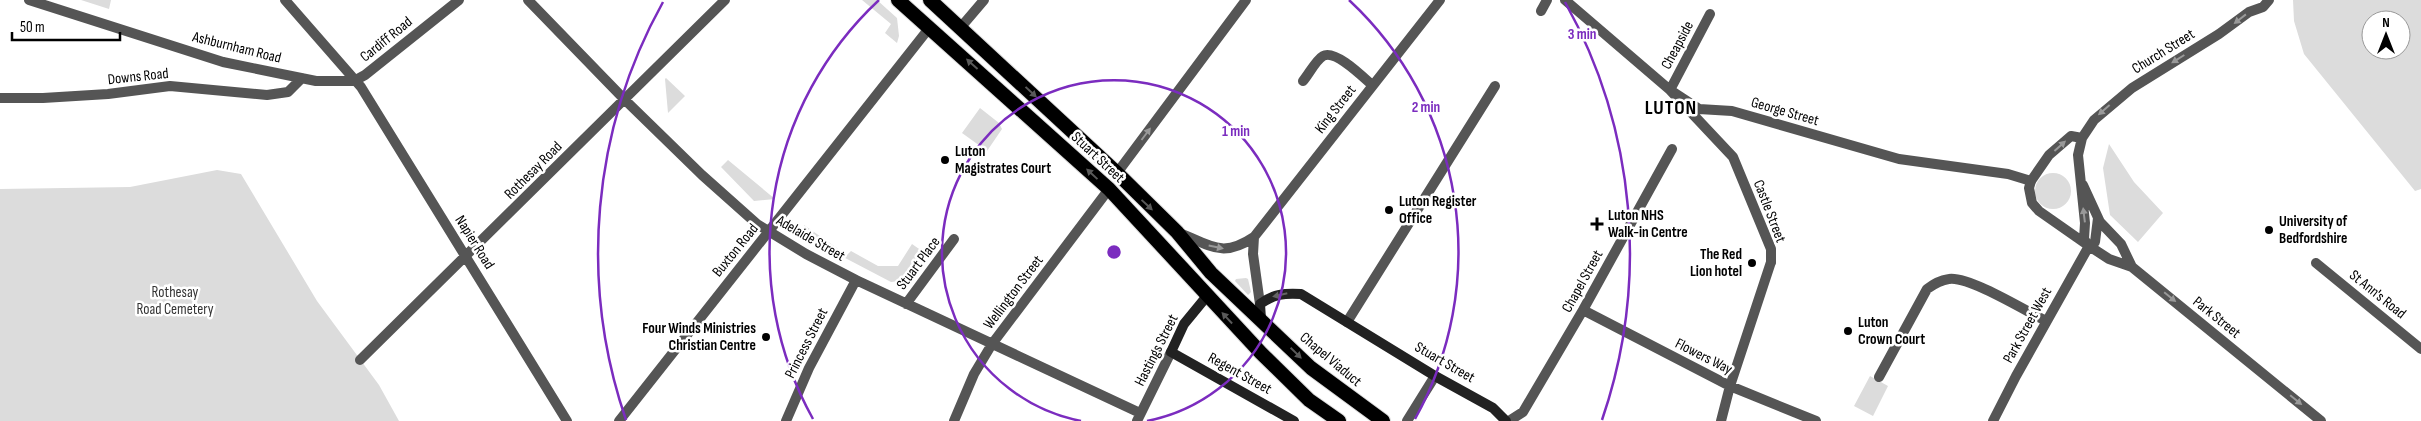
<svg xmlns="http://www.w3.org/2000/svg" width="2421" height="421" viewBox="0 0 2421 421" font-family="'Sofia Sans Condensed',sans-serif">
	<style>
		.green { fill: #dcdcdc; fill-rule: evenodd }
		.lines { fill: none; stroke-linecap: round; stroke-linejoin: round }
		.trunk-casing { stroke: #dbdbdb; stroke-width: 16 }
		.pedestrian { stroke: #555; stroke-width: 10 }
		.minor { stroke: #555; stroke-width: 10 }
		.secondary { stroke: #222; stroke-width: 10 }
		.trunk { stroke: #000; stroke-width: 14 }
		.oneway { fill: #999 }
		.oneway2 { fill: #595959 }
		.oneway3 { fill: #646464 }
		.ring { fill: none; stroke: #7b2cbf; stroke-width: 2.5 }
		.poi-dot { fill: #000; stroke: #fff; stroke-width: 2 }
		.labels { text-anchor: middle; stroke-width: 5; stroke-linejoin: round; paint-order: stroke }
		.street-label { font-size: 15px; fill: #000; stroke: #fff }
		.poi-label { font-size: 15px; font-weight: bold; fill: #000; stroke: #fff; text-anchor: start }
		.park-label { font-size: 15px; fill: #333; stroke: #fff }
		.district-label { font-size: 20px; font-weight: bold; letter-spacing: 1px; fill: #000; stroke: #fff }
		.centre { fill: #7b2cbf; stroke: #fff; stroke-width: 2.5 }
		.ring-label { font-size: 15px; text-anchor: middle; font-weight: bold; fill: #7b2cbf; stroke: #fff; stroke-width: 5; stroke-linejoin: round; paint-order: stroke }
	</style>
	<rect width="100%" height="100%" fill="#fff"/>
	<path class="green" d="M81,0H111L109,9Z
		M862,0H877L897,18L899,36L897,43L885,33L891,24Z
		M2293,0H2421V189L2415,191L2304,54L2294,21ZM2371,20H2401V50H2371Z
		M666,78L685,96L668,113L665,79Z
		M980,108L999,123L1002,129L987,151L962,133Z
		M2109,144L2134,182L2163,213L2138,242L2110,215L2103,168Z
		M728,160L775,199L754,201L721,167Z
		M217,170L241,174L317,301L379,385L399,421H0V189L130,187Z
		M2035 191a18 18 0 1 1 36 0a18 18 0 1 1-36 0Z
		M804,225L847,255L851,251L878,266H898L912,244L922,251C922,265 905,282 891,282L807,238Z
		M1246,278L1248,279L1251,292L1248,295L1235,281L1236,279Z
		M1870,376L1888,386L1873,416L1854,406Z"/>
	<g class="lines">
		<defs>
			<path id="trunk" d="M898,0L1109,189L1261,353L1309,400L1339,421
				M930,0L1117,173L1177,232L1211,273L1311,368L1383,421"/>
		</defs>
		<use href="#trunk" class="trunk-casing"/>
		<path class="pedestrian" d="M1565,0L1670,90L1699,109L1732,111L1899,159L2008,174L2031,181
			M1541,11L1547,0
			M1710,14L1670,90L1733,157L1771,249V262"/>
		<path class="minor" d="M29,0L223,62L316,81H354L365,75L459,0
			M285,0L361,87L567,421
			M528,0L625,100L702,175L757,224L806,254L856,280L1140,413
			M961,27L984,0
			M1303,81C1309,74 1316,60 1323,56C1335,49 1363,77 1372,85
			M0,98H43L108,94L170,86L267,95L288,92L302,78
			M2082,138L2071,136L2049,155L2031,181L2029,188L2032,203L2039,211L2089,246L2109,259L2132,267L2321,421
			M1117,173L1246,0
			M2083,185L2100,222L2121,244L2132,267
			M1180,233C1211,246 1223,258 1254,237L1440,0
			M1254,237L1253,254L1260,304
			M2088,245L2084,239L2085,223L2078,155L2082,138L2094,120L2132,88L2219,34L2249,12L2263,7L2269,0
			M2089,246L2095,242L2098,218
			M2316,263L2421,349
			M906,304L954,239
			M1583,310L1730,386L1816,421
			M1347,322L1495,86
			M360,360L725,0
			M1879,377L1927,289C1934,284 1940,280 1949,279C1969,276 2026,311 2046,321
			M619,421L930,27
			M786,421L809,368L856,280
			M954,421L974,374L992,344L1109,189
			M1137,421L1171,352
			M1407,421L1435,376
			M1509,421L1523,412L1583,310L1672,149
			M1721,421L1730,386L1771,262
			M1993,421L2016,376L2089,246"/>
		<path class="secondary" d="M1207,296L1184,324L1171,352L1294,421
			M1261,319L1260,304C1274,294 1284,293 1301,294L1435,376L1493,408L1506,421"/>
		<use href="#trunk" class="trunk"/>
	</g>
	<defs><path id="oneway-solid" d="M-6-.8H1V-3.2L6.5 0L1 3.2V.8H-6Z" transform="scale(1.25)"/></defs>
	<g class="oneway">
		<use href="#oneway-solid" transform="translate(2240 19) rotate(142)"/>
		<use href="#oneway-solid" transform="translate(2178 59) rotate(148)"/>
		<use href="#oneway-solid" transform="translate(2104 110) rotate(139)"/>
		<use href="#oneway-solid" transform="translate(1146 134) rotate(-53)"/>
		<use href="#oneway-solid" transform="translate(2060 146) rotate(-42)"/>
		<use href="#oneway-solid" transform="translate(2084 215) rotate(-97)"/>
		<use href="#oneway-solid" transform="translate(1216 247) rotate(12)"/>
		<use href="#oneway-solid" transform="translate(2170 297) rotate(39)"/>
		<use href="#oneway-solid" transform="translate(2296 400) rotate(39)"/>
	</g>
	<g class="oneway2">
		<use href="#oneway-solid" transform="translate(972 64) rotate(-138)"/>
		<use href="#oneway-solid" transform="translate(1031 92) rotate(43)"/>
		<use href="#oneway-solid" transform="translate(1092 174) rotate(-137)"/>
		<use href="#oneway-solid" transform="translate(1147 205) rotate(43)"/>
		<use href="#oneway-solid" transform="translate(1227 318) rotate(-133)"/>
		<use href="#oneway-solid" transform="translate(1296 353) rotate(44)"/>
	</g>
	<use class="oneway3" href="#oneway-solid" transform="translate(1280 295) rotate(167)"/>
	<g class="ring">
		<path d="M1081 421A172 172 0 1 1 1147 421"/>
		<path d="M813 419A344 344 0 0 1 879 0M1349 0A344 344 0 0 1 1415 419"/>
		<path d="M626 420A516 516 0 0 1 663 2M1565 2A516 516 0 0 1 1602 420"/>
	</g>
	<g class="poi-dot">
		<circle cx="945" cy="160" r="5"/>
		<circle cx="1389" cy="210" r="5"/>
		<path d="M1594.5 216.5h5v5h5v5h-5v5h-5v-5h-5v-5h5z"/>
		<circle cx="2269" cy="230" r="5"/>
		<circle cx="1752" cy="263" r="5"/>
		<circle cx="1848" cy="331" r="5"/>
		<circle cx="766" cy="337" r="5"/>
	</g>
	<g class="labels">
		<g class="street-label">
			<text transform="translate(386 39) rotate(-39)" y="5">Cardiff Road</text>
			<text transform="translate(1677 45) rotate(-62)" y="5">Cheapside</text>
			<text transform="translate(237 47) rotate(14)" y="5">Ashburnham Road</text>
			<text transform="translate(2163 51) rotate(-32)" y="5">Church Street</text>
			<text transform="translate(138 76) rotate(-6)" y="5">Downs Road</text>
			<text transform="translate(1335 109) rotate(-52)" y="5">King Street</text>
			<text transform="translate(1785 111) rotate(16)" y="5">George Street</text>
			<text transform="translate(1098 157) rotate(43)" y="5">Stuart Street</text>
			<text transform="translate(533 170) rotate(-45)" y="5">Rothesay Road</text>
			<text transform="translate(1770 211) rotate(69)" y="5">Castle Street</text>
			<text transform="translate(811 238) rotate(30)" y="5">Adelaide Street</text>
			<text transform="translate(475 242) rotate(58)" y="5">Napier Road</text>
			<text transform="translate(735 250) rotate(-51)" y="5">Buxton Road</text>
			<text transform="translate(918 263) rotate(-53)" y="5">Stuart Place</text>
			<text transform="translate(1582 281) rotate(-61)" y="5">Chapel Street</text>
			<text transform="translate(1013 292) rotate(-53)" y="5">Wellington Street</text>
			<text transform="translate(2378 294) rotate(39)" y="5">St Ann's Road</text>
			<text transform="translate(2217 317) rotate(39)" y="5">Park Street</text>
			<text transform="translate(2027 325) rotate(-61)" y="5">Park Street West</text>
			<text transform="translate(806 343) rotate(-63)" y="5">Princess Street</text>
			<text transform="translate(1156 350) rotate(-63)" y="5">Hastings Street</text>
			<text transform="translate(1704 356) rotate(27)" y="5">Flowers Way</text>
			<text transform="translate(1331 359) rotate(40)" y="5">Chapel Viaduct</text>
			<text transform="translate(1445 362) rotate(30)" y="5">Stuart Street</text>
			<text transform="translate(1240 373) rotate(29)" y="5">Regent Street</text>
		</g>
		<g class="poi-label">
			<text x="955" y="156">Luton<tspan x="955" dy="17">Magistrates Court</tspan></text>
			<text x="1399" y="206">Luton Register<tspan x="1399" dy="17">Office</tspan></text>
			<text x="1608" y="220">Luton NHS<tspan x="1608" dy="17">Walk-in Centre</tspan></text>
			<text x="2279" y="226">University of<tspan x="2279" dy="17">Bedfordshire</tspan></text>
			<text x="1742" y="259" text-anchor="end">The Red<tspan x="1742" dy="17">Lion hotel</tspan></text>
			<text x="1858" y="327">Luton<tspan x="1858" dy="17">Crown Court</tspan></text>
			<text x="756" y="333" text-anchor="end">Four Winds Ministries<tspan x="756" dy="17">Christian Centre</tspan></text>
		</g>
		<g class="park-label">
			<text x="175" y="297">Rothesay<tspan x="175" dy="17">Road Cemetery</tspan></text>
		</g>
		<g class="district-label">
			<text x="1671" y="114">LUTON</text>
		</g>
	</g>
	<circle cx="1114" cy="252" r="8" class="centre"/>
	<g class="ring-label">
		<text x="1582" y="39">3 min</text>
		<text x="1426" y="112">2 min</text>
		<text x="1236" y="136">1 min</text>
	</g>
	<g transform="translate(2386 35)"><circle r="24" fill="#ffffff" stroke="#999999"/>
	<path d="M0-4L9 19L0 12L-9 19Z" fill="#000000"/>
	<text y="-8" font-size="14" font-weight="bold" text-anchor="middle" fill="#000000">N</text>
	</g>
	<path d="M12 32v8h108v-8" fill="none" stroke="#000000" stroke-width="2.5"/>
	<text x="20" y="32" font-size="15" fill="#000000" stroke="#ffffff" stroke-width="4" paint-order="stroke">50 m</text>
</svg>
